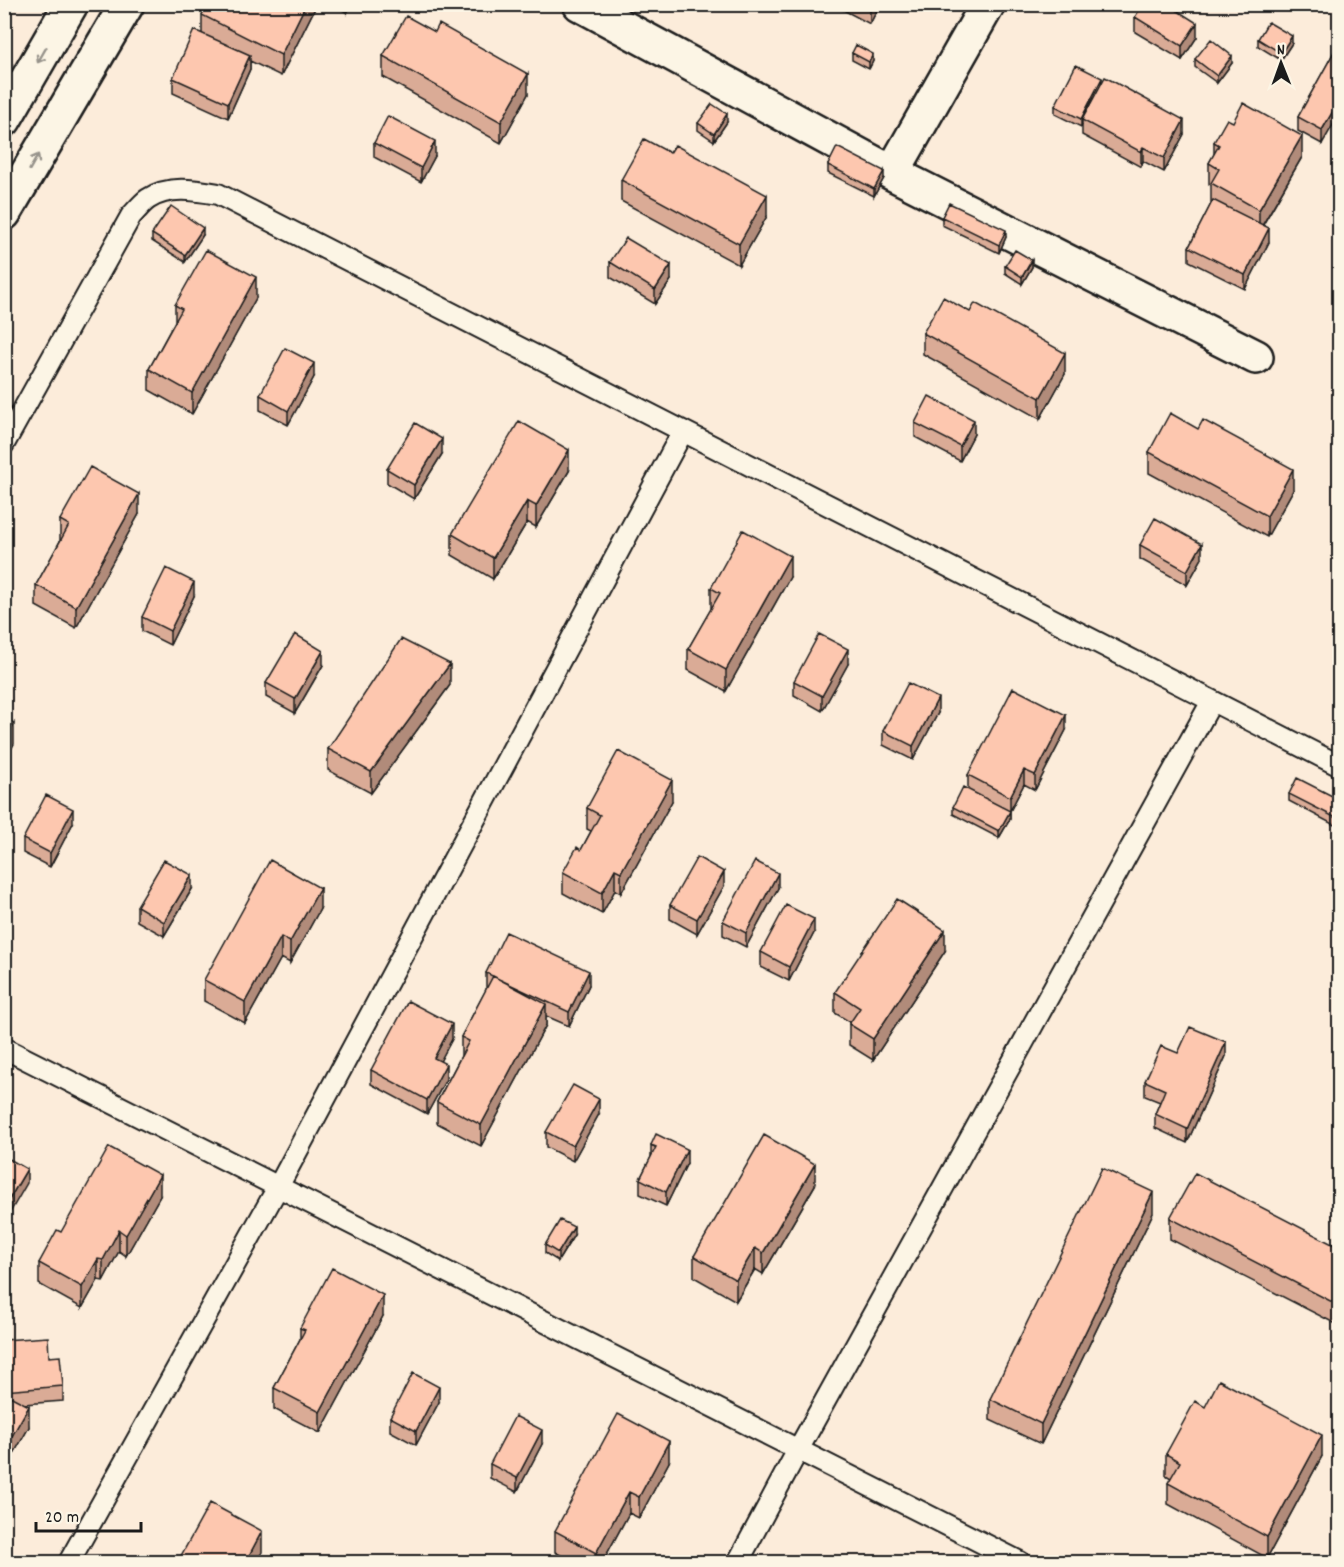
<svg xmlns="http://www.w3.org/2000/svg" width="1344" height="1567" viewBox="0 0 1344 1567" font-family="Dekko,sans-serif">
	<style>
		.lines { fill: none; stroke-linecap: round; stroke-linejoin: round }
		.service-casing { stroke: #1c1c1c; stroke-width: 24 }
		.minor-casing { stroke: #1c1c1c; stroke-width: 38 }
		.service { stroke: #fcf5e5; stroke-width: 20 }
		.minor { stroke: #fcf5e5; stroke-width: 33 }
		.wall { fill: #daab96; stroke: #1c1c1c; stroke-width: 1.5 }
		.shaded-wall { fill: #b18b7a; stroke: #1c1c1c; stroke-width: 1.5 }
		.building { fill: #fdc7af; stroke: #1c1c1c; stroke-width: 1.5 }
		.oneway { stroke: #97938b }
	</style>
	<rect width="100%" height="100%" fill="#fcecda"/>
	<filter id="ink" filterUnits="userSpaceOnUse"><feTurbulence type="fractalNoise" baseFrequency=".0167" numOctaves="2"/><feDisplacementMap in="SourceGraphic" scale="12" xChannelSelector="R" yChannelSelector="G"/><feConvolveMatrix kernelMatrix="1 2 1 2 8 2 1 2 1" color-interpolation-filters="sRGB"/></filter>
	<g filter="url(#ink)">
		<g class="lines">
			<defs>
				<path id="service" d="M4,444L131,216C137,210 142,203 148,199C169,185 195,190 218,194L1340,766
					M4,1048L1020,1562
					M69,1562L278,1187L683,431
					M738,1562L798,1450L1212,701"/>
				<path id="minor" d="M580,4L892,173L1256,357
					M4,120L71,4
					M892,173L988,4
					M4,213L127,4"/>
			</defs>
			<use href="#service" class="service-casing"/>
			<use href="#minor" class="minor-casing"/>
			<use href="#service" class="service"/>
			<use href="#minor" class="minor"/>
		</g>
		<path class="wall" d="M207,4H317L281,76L250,61V69L228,118L173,93V78L202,33V15Z
			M333,4H352L347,13Z
			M832,4H880L870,24Z
			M1135,17L1197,37L1182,60L1135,32Z
			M1258,39L1292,43L1281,60L1258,46Z
			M1334,52L1322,144L1298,131V117Z
			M852,53L873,61L869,69L852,60Z
			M383,56L528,94L501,143L383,77Z
			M1195,59L1232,63L1217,83L1195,67Z
			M1102,84L1184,134L1164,172L1143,161L1141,167L1082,135V124L1081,127L1055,114V106Z
			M727,122L714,141L698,130V123Z
			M1214,142L1302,157L1263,225L1269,242L1245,289L1189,261V247L1211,204V185L1209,184V163L1214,154Z
			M374,143L435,156L421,182L374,157Z
			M828,165L884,178L874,196L828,173Z
			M621,180L767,216L739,265L621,201Z
			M942,217L1006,237L999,253L942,225Z
			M152,234L203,235L185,262L152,241Z
			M610,262L671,280L655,304L610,277Z
			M1005,266L1032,267L1022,284L1005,273Z
			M256,298L192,414L149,390V369L175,321V305Z
			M923,333L1065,374L1040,419L923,354Z
			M314,377L288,425L260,410V395Z
			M915,423L974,434L960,461L915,437Z
			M1149,452L1293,490L1267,537L1149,473Z
			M442,454L414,499L387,483V469Z
			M569,471L536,527L527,522L493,579L452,555V534Z
			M139,514L76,628L36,606V585L60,541V520Z
			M1140,545L1202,558L1187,585L1140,559Z
			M790,577L726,691L688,670V649L711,609V588Z
			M194,596L170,645L142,631V617Z
			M848,664L822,711L794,695V681Z
			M323,665L295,713L266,697V683Z
			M450,685L371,793L328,770V749Z
			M938,713L913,760L883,745V731Z
			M1066,730L1035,790L1024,784L1010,811V819L999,838L953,814V807L968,789V775Z
			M1289,794L1340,800V828L1289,801Z
			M672,801L621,893L615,890L602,914L563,893V872L581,850L591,831L587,829V808Z
			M73,823L50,867L23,853V839Z
			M724,886L697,934L670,919V905Z
			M778,888L746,947L723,935V921Z
			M192,889L164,936L137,921V906Z
			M320,909L290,963L281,958L245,1023L204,1001V980Z
			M814,933L789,981L761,967V952Z
			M945,951L873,1060L849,1045V1024L850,1022L835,1013V992Z
			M486,973L589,985L569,1026L546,1016V1025L481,1146L437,1123V1102L461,1056V1037L487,988H486Z
			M452,1039L440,1061L446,1079L427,1114L371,1084V1070Z
			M1178,1053L1226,1056L1187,1143L1155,1128V1114L1160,1102L1145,1096V1081Z
			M599,1114L573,1161L546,1147V1132Z
			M651,1145L687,1163L666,1206L640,1194V1179L651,1157Z
			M815,1185L763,1274L755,1269L736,1301L694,1277V1256Z
			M160,1196L126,1256L119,1251L103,1281L98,1280L82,1308L39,1284V1263L61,1232Z
			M1153,1213L1041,1444L990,1420V1399Z
			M1170,1218L1340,1248V1326L1170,1239Z
			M574,1235L558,1261L545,1253V1245Z
			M383,1316L320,1433L274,1409V1388L300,1339V1328Z
			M4,1340L49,1357L63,1386V1401L24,1404L29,1427L4,1471Z
			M439,1402L416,1445L390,1431V1417Z
			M1205,1407L1322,1456L1267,1558L1168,1504V1483L1171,1478L1166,1475V1454Z
			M542,1444L517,1492L490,1478V1464Z
			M669,1462L639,1518L629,1513L602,1563H575L555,1552V1531Z"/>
		<path class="shaded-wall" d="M306,4H317L281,76V55Z
			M348,4H352L347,13V6Z
			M873,4H880L870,24V10Z
			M1197,23V37L1182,60V46Z
			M1292,36V43L1281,60V53Z
			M873,54V61L869,69V62Z
			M250,55V69L228,118V103Z
			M1232,56V63L1217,83V76Z
			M528,74V94L501,143V122Z
			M1102,78V86L1082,120V124L1081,127V119Z
			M1340,99V113L1322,144V130Z
			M727,114V122L714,141V134Z
			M1184,120V134L1164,172V158Z
			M1302,136V157L1259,231V210Z
			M435,141V156L421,182V168Z
			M1143,147V161L1141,167V152Z
			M884,171V178L874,196V189Z
			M767,195V216L739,265V244Z
			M203,228V235L185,262V255Z
			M1269,228V242L1245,289V275Z
			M1006,230V237L999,253V245Z
			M1032,260V267L1022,284V277Z
			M671,265V280L655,304V290Z
			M256,277V298L192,414V393Z
			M1065,353V374L1040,419V398Z
			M314,363V377L288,425V411Z
			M974,420V434L960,461V446Z
			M442,439V454L414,499V485Z
			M569,450V471L536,527V506Z
			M1293,469V490L1267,537V516Z
			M139,494V514L76,628V607Z
			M527,501V522L493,579V558Z
			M1202,544V558L1187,585V571Z
			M790,556V577L726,691V670Z
			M194,582V596L170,645V631Z
			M848,649V664L822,711V696Z
			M323,651V665L295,713V699Z
			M450,664V685L371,793V772Z
			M938,698V713L913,760V746Z
			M1066,715V730L1035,790V775Z
			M14,723V744L4,761V740Z
			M1024,770V784L1010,811V797Z
			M672,780V801L621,893V872Z
			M73,809V823L50,867V853Z
			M1010,811V819L999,838V831Z
			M615,869V890L602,914V893Z
			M724,872V886L697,934V919Z
			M778,873V888L746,947V933Z
			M192,875V889L164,936V922Z
			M320,888V909L290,963V942Z
			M814,919V933L789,981V967Z
			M945,930V951L873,1060V1039Z
			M281,937V958L245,1023V1002Z
			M589,971V985L569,1026V1012Z
			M546,1004V1025L481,1146V1125Z
			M452,1024V1039L434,1073V1058Z
			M1226,1042V1056L1187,1143V1129Z
			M446,1064V1079L427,1114V1100Z
			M599,1099V1114L573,1161V1146Z
			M687,1149V1163L666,1206V1192Z
			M815,1164V1185L763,1274V1253Z
			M27,1169V1183L4,1223V1208Z
			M160,1175V1196L126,1256V1235Z
			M1153,1192V1213L1041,1444V1424Z
			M574,1227V1235L558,1261V1253Z
			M119,1230V1251L103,1281V1260Z
			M755,1248V1269L736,1301V1280Z
			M98,1259V1280L82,1308V1287Z
			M383,1295V1316L320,1433V1412Z
			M439,1387V1402L416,1445V1431Z
			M29,1406V1427L4,1471V1450Z
			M542,1430V1444L517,1492V1478Z
			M1322,1435V1456L1267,1558V1537Z
			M669,1441V1462L639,1518V1497Z
			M629,1492V1513L602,1563H596V1553Z
			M262,1531V1552L256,1563H245Z"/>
		<path class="building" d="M207,4H306L281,55L202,15Z
			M860,4H873L870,10Z
			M1143,4H1167L1197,23L1182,46L1135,17Z
			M406,16L435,32L439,24L528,74L501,122L383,56Z
			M1268,22L1292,36L1281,53L1258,39Z
			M194,30L250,55L228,103L173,78Z
			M1211,39L1232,56L1217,76L1195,59Z
			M856,45L873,54L869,62L852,53Z
			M1334,52L1340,54V99L1322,130L1298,117Z
			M1076,65L1102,78L1081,119L1055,106Z
			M1105,77L1184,120L1164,158L1143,147L1141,152L1082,120Z
			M1243,103L1302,136L1259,210L1211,183L1219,169L1209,163L1219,145L1214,142L1227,119L1233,122Z
			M712,104L727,114L714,134L698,123Z
			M388,116L435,141L421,168L374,143Z
			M644,139L670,153L675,145L767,195L739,244L621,180Z
			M837,147L884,171L874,189L828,165Z
			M1213,200L1269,228L1245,275L1189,247Z
			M949,203L1006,230L999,245L942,217Z
			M171,206L203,228L185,255L152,234Z
			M626,238L671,265L655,290L610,262Z
			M206,250L256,277L192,393L149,369L182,309L175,305Z
			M1015,250L1032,260L1022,277L1005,266Z
			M943,297L970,312L975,303L1065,353L1040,398L923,333Z
			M285,348L314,363L288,411L260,395Z
			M929,396L974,420L960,446L915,423Z
			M1170,413L1198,429L1203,420L1293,469L1267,516L1149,452Z
			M519,421L569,450L536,506L527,501L493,558L452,534Z
			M415,423L442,439L414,485L387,469Z
			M90,467L139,494L76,607L36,585L69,525L60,520Z
			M1155,518L1202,544L1187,571L1140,545Z
			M743,530L790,556L726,670L688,649L720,593L711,588Z
			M166,568L194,582L170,631L142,617Z
			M295,634L323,651L295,699L266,683Z
			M819,634L848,649L822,696L794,681Z
			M401,639L450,664L371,772L328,749Z
			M908,683L938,698L913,746L883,731Z
			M1013,688L1066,715L1035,775L1024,770L1010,797L968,775Z
			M4,718L14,723L4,740Z
			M618,751L672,780L621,872L615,869L602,893L563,872L577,847L581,850L600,815L587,808Z
			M1297,778L1340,800V820L1289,794Z
			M963,787L1010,811L999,831L953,807Z
			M46,795L73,809L50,853L23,839Z
			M697,857L724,872L697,919L670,905Z
			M164,860L192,875L164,922L137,906Z
			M270,860L320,888L290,942L281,937L245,1002L204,980Z
			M755,861L778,873L746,933L723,921Z
			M897,899L945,930L873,1039L849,1024L860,1008L835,992Z
			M786,905L814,919L789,967L761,952Z
			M506,932L589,971L569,1012L486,973Z
			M493,976L546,1004L481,1125L437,1102L469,1041L461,1037Z
			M408,1001L452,1024L434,1058L446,1064L427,1100L371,1070Z
			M1190,1027L1226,1042L1187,1129L1155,1114L1165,1090L1145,1081L1161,1046L1178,1053Z
			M573,1085L599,1099L573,1146L546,1132Z
			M656,1134L687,1149L666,1192L640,1179L656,1147L651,1145Z
			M764,1135L815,1164L763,1253L755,1248L736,1280L694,1256Z
			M109,1147L160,1175L126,1235L119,1230L103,1260L98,1259L82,1287L39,1263L57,1230L61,1232Z
			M4,1156L27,1169L4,1208Z
			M1102,1168L1153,1192L1041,1424L990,1399Z
			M1195,1173L1340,1248V1306L1170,1218Z
			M560,1220L574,1227L558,1253L545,1245Z
			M332,1268L383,1295L320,1412L274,1388L305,1330L300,1328Z
			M48,1337L49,1357L60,1356L63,1386L4,1391V1340Z
			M413,1373L439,1387L416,1431L390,1417Z
			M1219,1380L1322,1435L1267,1537L1168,1483L1180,1462L1166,1454L1195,1401L1205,1407Z
			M4,1393L29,1406L4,1450Z
			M618,1414L669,1441L639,1497L629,1492L596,1553L555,1531Z
			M515,1416L542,1430L517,1478L490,1464Z
			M210,1503L262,1531L245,1563H177Z"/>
		<defs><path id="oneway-shaft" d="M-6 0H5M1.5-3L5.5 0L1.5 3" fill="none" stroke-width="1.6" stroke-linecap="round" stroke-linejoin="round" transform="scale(1.5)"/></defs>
		<g class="oneway">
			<use href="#oneway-shaft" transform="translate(42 55) rotate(120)"/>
			<use href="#oneway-shaft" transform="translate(34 162) rotate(-60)"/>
		</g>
	</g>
	<rect width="1344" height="1567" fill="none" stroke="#fcf5e5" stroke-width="24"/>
	<rect x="12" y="12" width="1320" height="1543" fill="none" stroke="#1c1c1c" stroke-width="2" filter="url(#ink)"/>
	<g transform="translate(1281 63) rotate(359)" stroke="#fcf5e5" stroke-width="4.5" paint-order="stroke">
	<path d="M0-4.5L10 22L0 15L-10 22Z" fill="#1c1c1c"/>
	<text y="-9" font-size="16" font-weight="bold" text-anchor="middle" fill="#1c1c1c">N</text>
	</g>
	<path d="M36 1522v9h105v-9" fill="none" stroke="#1c1c1c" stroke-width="3"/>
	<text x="45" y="1522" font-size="18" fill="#1c1c1c" stroke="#fcf5e5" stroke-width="4.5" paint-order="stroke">20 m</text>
</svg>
